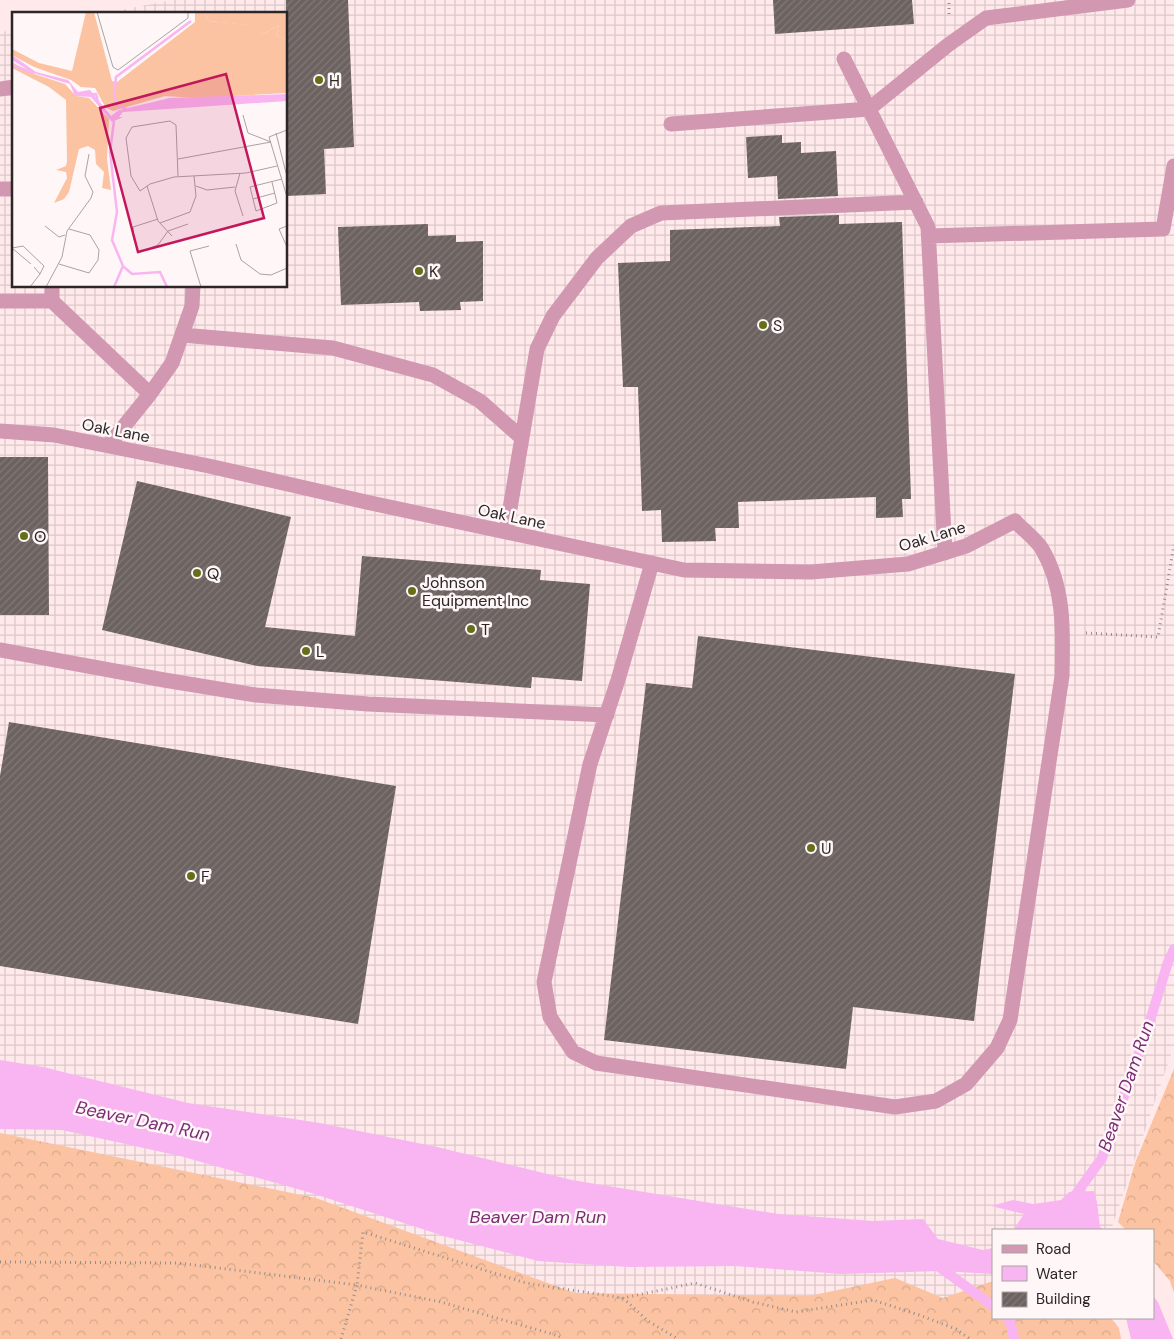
<svg xmlns="http://www.w3.org/2000/svg" width="1174" height="1339" viewBox="0 0 1174 1339" font-family="'DM Sans',sans-serif">
	<style>
		.built { fill: #ffe9eb }
		.industrial { fill: url(#industrial-grid) }
		.forest { fill: url(#forest-crowns) }
		.water { fill: #f9b5f2 }
		.lines { fill: none; stroke-linecap: round; stroke-linejoin: round }
		.stream { stroke: #f9b5f2; stroke-width: 10 }
		.building { fill: url(#building-hatch) }
		.path { stroke: #938d8e; stroke-width: 3; stroke-dasharray: 1 4; stroke-linecap: butt }
		.minor { stroke: #d298b1; stroke-width: 15 }
		.poi-dot { fill: #656f17; stroke: #fef6f7; stroke-width: 2 }
		.labels { text-anchor: middle; stroke-width: 5; stroke-linejoin: round; paint-order: stroke }
		.poi-label { font-size: 16px; fill: #2b2727; stroke: #fef6f7; text-anchor: start }
		.street-label { font-size: 16px; fill: #2b2727; stroke: #fef6f7 }
		.water-label { font-size: 18px; font-style: italic; fill: #7a2d75; stroke: #fef6f7 }
		.inset-river { fill: none; stroke: #f9b5f2; stroke-width: 2.5 }
		.inset-road { fill: none; stroke: #aaa3a4; stroke-width: 1 }
		.view { fill: #c2185b; fill-opacity: 0.15; stroke: #c2185b; stroke-width: 2.5 }
		.inset-edge { fill: none; stroke: #2b2727; stroke-width: 2.5 }
	</style>
	<defs>
		<pattern id="industrial-grid" width="8" height="8" patternUnits="userSpaceOnUse" patternTransform="scale(1.25)"><rect width="8" height="8" fill="#ffe9eb"/><path d="M0 4h8M4 0v8" fill="none" stroke="#dbc8ca"/></pattern>
		<pattern id="forest-crowns" width="20" height="18" patternUnits="userSpaceOnUse" patternTransform="scale(1.25)"><rect width="20" height="18" fill="#fbc3a1"/><path d="M2 6a3 3 0 1 1 6 0M12 15a3 3 0 1 1 6 0" fill="none" stroke="#d7a88b"/></pattern>
		<pattern id="building-hatch" width="6" height="6" patternUnits="userSpaceOnUse" patternTransform="scale(1.25)"><rect width="6" height="6" fill="#6c6260"/><path d="M-1 1l2-2M0 6l6-6M5 7l2-2" fill="none" stroke="#817978"/></pattern>
	</defs>
	<rect width="100%" height="100%" fill="#fef6f7"/>
	<path class="built" d="M0,0H172L99,14H14V30L0,32Z
		M1174,1046V1339H1073L1080,1318H1153V1230H1111Z"/>
	<path class="industrial" d="M172,0H1174V1046L1111,1230H993V1318L0,1339V32L14,30V286H286V14H99Z"/>
	<path class="forest" d="M1174,1069V1293L1170,1281L1153,1261V1230H1126L1118,1222L1135,1163Z
		M0,1133L316,1198L575,1293L809,1296L895,1278L943,1298L993,1281V1318H1111L1119,1328L1121,1339H0Z"/>
	<path class="water" d="M0,1060L43,1067L188,1103L320,1123L437,1147L572,1180L778,1214L873,1221L923,1219L938,1239L983,1250L993,1248V1274L942,1271L841,1274L735,1266L629,1267L538,1261L447,1237L308,1192L180,1156L62,1130L0,1129Z
		M1094,1191L1097,1202L1100,1227L1105,1230H1013L1024,1214L991,1206L1013,1200L1033,1204L1061,1200L1069,1192Z
		M1153,1296L1158,1302L1173,1339H1131L1126,1318H1153Z"/>
	<g class="lines">
		<path class="stream" d="M1071,1201L1102,1158L1145,1037L1168,962L1174,949
			M935,1264L993,1306
			M1007,1318L1010,1320L1014,1339"/>
	</g>
	<path class="building" d="M286,0H348L354,147L324,149L326,194L286,196Z
		M773,0H912L914,24L775,34Z
		M782,135V143L801,142V153L836,151L838,196L778,199L777,176L748,178L746,137Z
		M839,215V224L902,222L911,499H902L903,517L876,518V497L738,502L739,528H715L716,541L662,542L661,510L642,511L638,387H623L618,263L670,261V230L780,226L779,217Z
		M428,224V236L456,235V242L483,241V301L460,302L461,310L420,311L419,302L341,305L338,227Z
		M0,457H48L49,615H0Z
		M137,481L291,517L265,627L355,636L362,556L541,570L540,580L590,584L582,681L532,677L531,688L257,666L102,630Z
		M698,636L1015,674L974,1021L853,1007L846,1069L604,1040L646,683L692,688Z
		M9,722L396,786L358,1024L0,966V776Z"/>
	<g class="lines">
		<path class="path" d="M949,14V0
			M1086,633L1158,637L1174,545
			M0,1262L178,1263L357,1285L363,1232L526,1283L623,1298L695,1283L753,1302L796,1312L873,1300L919,1315L956,1329L970,1339
			M623,1298L648,1321L678,1339
			M341,1339L357,1285L441,1302L559,1336L563,1339"/>
		<path class="minor" d="M844,59L928,227L945,553
			M0,89L14,87
			M671,124L869,109L948,45L986,18L1128,0
			M0,189H14
			M929,236L1163,229L1174,166
			M0,301H52V286
			M52,301L150,394
			M182,335L333,348L433,375L480,401L522,438
			M0,431L54,435L209,466L366,502L684,570L811,572L908,564L966,546L1015,521C1023,530 1035,538 1042,549C1065,588 1063,632 1062,676L1010,1020L997,1048L966,1084L936,1101L895,1107L596,1063L573,1052L550,1017L544,982L590,764L618,680L652,563
			M108,446L150,394L172,363L192,306L193,286
			M506,532L537,349L553,316L597,258L631,226L661,213L916,202
			M0,650L164,680L256,695L368,704L607,715"/>
	</g>
	<g class="poi-dot">
		<circle cx="319" cy="80" r="5"/>
		<circle cx="419" cy="271" r="5"/>
		<circle cx="763" cy="325" r="5"/>
		<circle cx="24" cy="536" r="5"/>
		<circle cx="197" cy="573" r="5"/>
		<circle cx="412" cy="591" r="5"/>
		<circle cx="471" cy="629" r="5"/>
		<circle cx="306" cy="651" r="5"/>
		<circle cx="811" cy="848" r="5"/>
		<circle cx="191" cy="876" r="5"/>
	</g>
	<g class="labels">
		<g class="poi-label">
			<text x="329" y="86">H</text>
			<text x="429" y="277">K</text>
			<text x="773" y="331">S</text>
			<text x="34" y="542">O</text>
			<text x="207" y="579">Q</text>
			<text x="422" y="588">Johnson<tspan x="422" dy="18">Equipment Inc</tspan></text>
			<text x="481" y="635">T</text>
			<text x="316" y="657">L</text>
			<text x="821" y="854">U</text>
			<text x="201" y="882">F</text>
		</g>
		<g class="street-label">
			<text transform="translate(116 430) rotate(11)" y="6">Oak Lane</text>
			<text transform="translate(512 516) rotate(12)" y="6">Oak Lane</text>
			<text transform="translate(932 536) rotate(-17)" y="6">Oak Lane</text>
		</g>
		<g class="water-label">
			<text transform="translate(1126 1086) rotate(-71)" y="6">Beaver Dam Run</text>
			<text transform="translate(143 1121) rotate(12)" y="6">Beaver Dam Run</text>
			<text x="538" y="1223">Beaver Dam Run</text>
		</g>
	</g>
	<g transform="translate(12 12)">
		<rect width="275" height="275" fill="#fef6f7"/>
		<path d="M192,0H275V28L264,23L267,13L251,22L236,13L197,9Z" fill="#fbc3a1"/>
		<path d="M74,0H82L100,69L105,70L183,10V0H192L197,9L240,13L251,22L267,13L264,23L275,28V81L184,86L153,84L101,99L94,96L83,76L69,75L59,68L22,55L0,43V37L27,51L60,59ZM0,50L19,61L53,72L64,84L77,86L97,107L95,147L99,178L90,176L92,160L84,152L83,138L76,134L67,137L57,180L52,187L42,191L55,166L54,160L44,158L54,154L55,149L54,88L37,75L0,56Z" fill="#fbc3a1"/>
		<path d="M0,43L24,60L56,68L66,80L78,78L99,104L107,98L158,86L275,82V89L111,100L107,105H111L100,110L79,85L63,84L58,72L21,61L0,48Z" fill="#f9b5f2"/>
		<path class="inset-river" d="M0,53L22,61M69,83L84,82L86,89M114,97L106,93L102,84L104,65L179,9M112,255L120,262L148,260L155,275M102,275L111,254L100,228L105,200L98,140L102,109"/>
		<path class="inset-road" d="M85,0L101,55L106,58L176,6V0M275,118L257,125L275,185M264,121L274,161M166,147L259,130L236,121L231,103M228,161L223,179L231,204M166,164L164,113L158,109L120,115L114,126L119,164L128,179L138,172L162,165L234,161L265,154M260,170L265,191L244,199L238,175L270,167M135,174L146,209L160,224M184,174L195,178L223,175M241,187L263,181M148,211L178,200L184,184L182,164M33,214L47,225L53,223M275,214L267,217L275,235M122,228L121,215L146,207M224,232L229,248L248,262L259,263L275,256M0,236L11,234L32,254L28,262M0,236L19,252M126,241L146,233L156,219L176,212M47,252L77,261L86,248L87,238L78,223L57,217M18,275L28,262L22,255M34,275L50,245L55,219L79,186L81,180L73,164L77,142M189,275L178,239L197,234"/>
		<path class="view" d="M214,62L252,206L126,240L88,96Z"/>
		<rect width="275" height="275" class="inset-edge"/>
	</g>
	<rect x="992" y="1229" width="162" height="90" fill="#fef6f7" stroke="#aaa3a4"/>
	<rect x="1002" y="1245" width="25" height="8" fill="#d298b1" stroke="#aaa3a4"/>
	<text x="1036" y="1254" font-size="15" fill="#2b2727">Road</text>
	<rect x="1002" y="1266" width="25" height="15" fill="#f9b5f2" stroke="#aaa3a4"/>
	<text x="1036" y="1279" font-size="15" fill="#2b2727">Water</text>
	<rect x="1002" y="1292" width="25" height="15" fill="url(#building-hatch)" stroke="#aaa3a4"/>
	<text x="1036" y="1304" font-size="15" fill="#2b2727">Building</text>
</svg>
